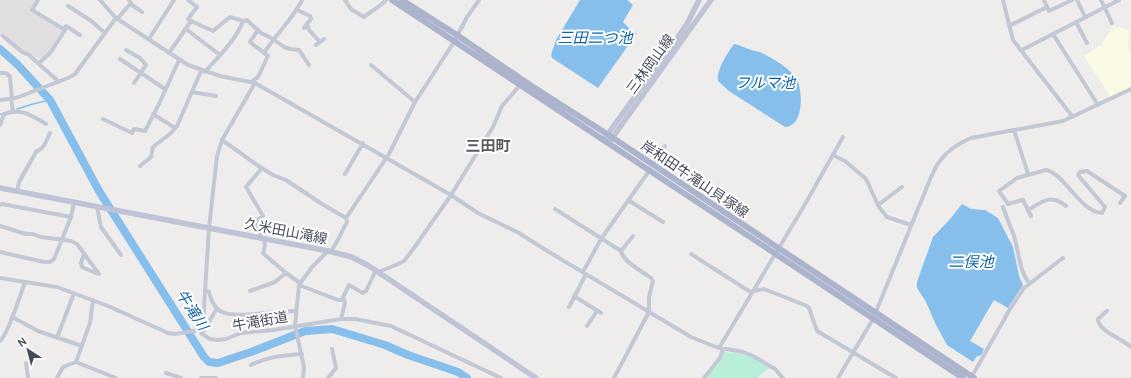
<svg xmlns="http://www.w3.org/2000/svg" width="1131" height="378" viewBox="0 0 1131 378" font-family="Cabin,'Noto Sans JP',sans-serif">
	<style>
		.commercial { fill: #fbfae4 }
		.education { fill: #e0dede }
		.green { fill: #b9eed9 }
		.water { fill: #86bfec }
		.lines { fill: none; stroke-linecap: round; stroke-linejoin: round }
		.stream { stroke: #86bfec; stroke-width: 1.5 }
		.river { stroke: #86bfec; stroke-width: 8 }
		.street { stroke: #c2c8d4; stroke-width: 4 }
		.secondary { stroke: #bec4d6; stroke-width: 5.5 }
		.primary { stroke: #abb4cc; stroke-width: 6 }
		.labels { text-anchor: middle; stroke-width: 4; stroke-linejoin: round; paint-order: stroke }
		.street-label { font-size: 14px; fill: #454b5a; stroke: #fff }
		.water-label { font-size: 15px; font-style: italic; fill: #0b63a6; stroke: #fff }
		.neighbourhood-label { font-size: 15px; font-weight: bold; fill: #595b61; stroke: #fff }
	</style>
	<rect width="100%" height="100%" fill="#efedec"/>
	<path class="commercial" d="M1113,26L1129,30L1128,47L1131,53V89L1112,99L1084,56L1101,45Z"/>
	<path class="education" d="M0,0H36L30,12L60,29L61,32L51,50L40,59L22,50L5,36L0,37Z"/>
	<path class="green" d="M724,352C745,353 753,357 771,367L757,378H706L719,363Z"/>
	<path class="water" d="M580,0H627L633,5L623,22L630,29L637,33L598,88L552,58L551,55L556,40Z
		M734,44C740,45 745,48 751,50C754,51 757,51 760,52C773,59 789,67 797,80C803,91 804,127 785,127L729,91L718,81C716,71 728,52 734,44Z
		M962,204L971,209L985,210L998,218L1013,247L1019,276L1023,285L1008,308L994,300L970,341L984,349L981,355L976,357L973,362L947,345L936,325L926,302L917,288V282L933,237L951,218Z"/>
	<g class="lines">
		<path class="stream" d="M17,109L33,104L50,100
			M0,114H1"/>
		<path class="river" d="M0,49L17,64L50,100L99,191L204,357L209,362L218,363L251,352L305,331L332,329L385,345L408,355L458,372L467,378"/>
		<path class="street" d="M38,0L32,10L65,30L51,52L39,63
			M100,0L116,18L188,65L220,76L255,83L451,195L478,213L519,233L544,249L691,337L716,347L743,352L753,356L775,369L783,378
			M129,0L132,5L142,12
			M188,0L197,7L188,19L191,21
			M345,0L351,9L364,17C371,11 380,7 386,0
			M1003,0L1013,40L1072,116
			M1044,0L1047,7
			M1077,0L1085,17
			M1101,0L1112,23
			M68,6L90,20L105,33
			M297,10L310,16L311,19L304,28
			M118,18L131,3
			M1076,22L1087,43
			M307,23L309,30L320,42
			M1009,26L1047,7L1049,11L1072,0
			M186,29L220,55
			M64,30L66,26L80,35
			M1053,34L1098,105
			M3,36L22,52L29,55L59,82
			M149,39L174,0
			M316,45L324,39
			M126,50L140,58L146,65L134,83
			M1022,50L1119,0
			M169,53L191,21L213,31L230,17L243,21L247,20L261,33L273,39L284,47L290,49L299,50L309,65
			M264,53C276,34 292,20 302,0
			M120,59L165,89
			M371,65L415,102
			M205,72C217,58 237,39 243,21
			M0,73H6L10,77L12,99
			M251,82L258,77L268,56L250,42L258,30
			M192,92L216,96
			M11,99L13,111
			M0,100L16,98L68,78L75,74L116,18
			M153,114L175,128
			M103,119L132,133L134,129L145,131L159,104L179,60
			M0,125L4,114C22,108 31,115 46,124
			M1014,130L1028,174
			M222,140L260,167L273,175L286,180L322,204L346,218
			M833,155L845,161L866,179L879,207L887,217L911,225
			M652,164L665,146
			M140,166L151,157L153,147L171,133L177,126L201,71
			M345,174L363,143
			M17,191L19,182L36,152L42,148L45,144L50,133
			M628,200L663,222
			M0,205L2,204L71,217
			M878,205L902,187
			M97,207L101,227L121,255
			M1003,207C1006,216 1009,224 1013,233C1019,249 1018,269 1029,283
			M555,209L621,251
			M1028,210C1042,202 1051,193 1066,206
			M1031,216L1023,200L1008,204L999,191L1017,178L1046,170C1065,174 1080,212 1102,213L1105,207L1078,175L1080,172L1087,171L1125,196L1120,203
			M0,226L26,234H33L41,237L71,241L77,244L99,274
			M262,238L255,222L263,216L246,187L262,168
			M264,239L265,246L263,253L265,255L286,273
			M0,252L44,262H50L54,259L71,217L74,202
			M330,252C338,243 341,232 347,222L346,218L389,154L415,102L454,42L467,17L479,0
			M84,254L81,263L82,267L98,274
			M691,254L752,293
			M378,272L396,265L404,261L414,248L451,195L493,127L502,106L520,85
			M583,272L601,239L649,171
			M0,278L57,287L108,306L168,333L175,334L200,330L202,334L210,339L218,340L226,339L241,333L273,330L341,319H355L391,326L501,378
			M299,285L338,300H344
			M205,290L209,292C211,299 213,306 220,311C236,320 276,310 296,311
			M250,291L275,282L286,273L300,283
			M753,291L764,289L807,306L809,308L817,331L896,378
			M574,296L601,313
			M93,300L90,323L76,362L116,378
			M569,307L586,274
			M1107,311L1098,319C1098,331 1123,339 1131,347
			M12,317L38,331L82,346
			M341,319L345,303L343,297L349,285L363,293L366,291L376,270
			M587,326L597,311
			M200,330L203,324L209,228L217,156L222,140L255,83
			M202,334L217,308
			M57,338L74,293
			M0,341C8,335 21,293 25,282
			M719,348L804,206L843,137
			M26,363L28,378
			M251,365C269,356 283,356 302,354
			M166,373L181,378
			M57,378L63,367L76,362
			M201,378H216
			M303,378L304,367L295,326L299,285L312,267L328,251
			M328,378L336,368L332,349
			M614,378L649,312V297L653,281L651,278C643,272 622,261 621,251L633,236
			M704,378L720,358L723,349
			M838,378L873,319L929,182C932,175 935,167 940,161C947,151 959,143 971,138L1063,121L1131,89
			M971,378L1010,309L1024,288L1063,258"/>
		<path class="secondary" d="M605,138L680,34L688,22L699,0
			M610,141L711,0
			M0,188L328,251L352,257L369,266L536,378"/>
		<path class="primary" d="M392,0L963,378
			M402,0L457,35L530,85L607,134L974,378"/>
	</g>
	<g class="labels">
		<g class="street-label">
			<text transform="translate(650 64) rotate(-54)" y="5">三林岡山線</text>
			<text transform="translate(695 179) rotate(34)" y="5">岸和田牛滝山貝塚線</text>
			<text transform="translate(286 231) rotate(11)" y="5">久米田山滝線</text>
			<text transform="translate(260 321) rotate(-10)" y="5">牛滝街道</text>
		</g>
		<g class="water-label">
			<text x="595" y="43">三田二つ池</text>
			<text x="765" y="88">フルマ池</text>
			<text x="971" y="267">二俣池</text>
			<text transform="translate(192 310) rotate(57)" y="5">牛滝川</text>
		</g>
		<g class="neighbourhood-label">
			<text x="488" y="151">三田町</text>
		</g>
	</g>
	<g transform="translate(28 350) rotate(324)" stroke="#ffffff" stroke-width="3" paint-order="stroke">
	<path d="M0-3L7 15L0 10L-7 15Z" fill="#454b5a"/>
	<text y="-6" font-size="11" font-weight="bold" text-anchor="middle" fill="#454b5a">N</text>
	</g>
</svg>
